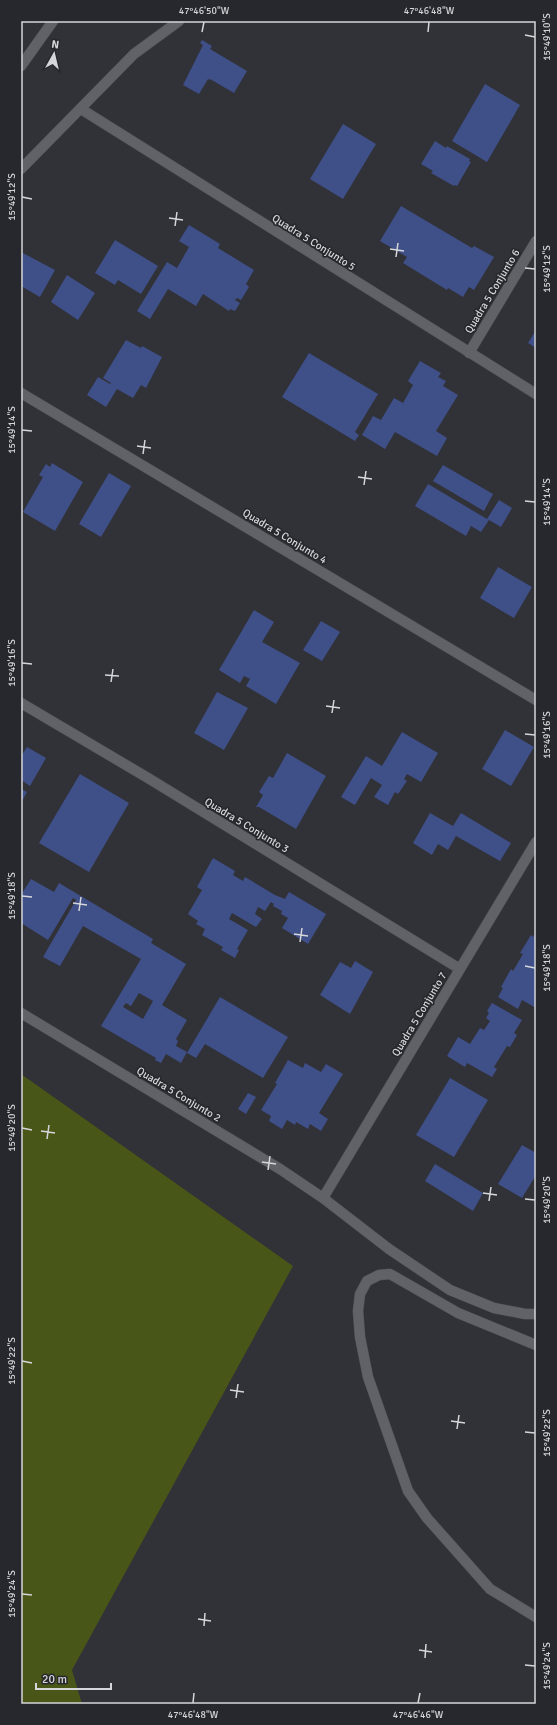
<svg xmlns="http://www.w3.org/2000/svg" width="557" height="1725" viewBox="0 0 557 1725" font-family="Signika,sans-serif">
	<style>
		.green { fill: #485618 }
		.building { fill: #3f4f88; fill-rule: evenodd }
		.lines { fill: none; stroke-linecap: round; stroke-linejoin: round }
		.street-casing { stroke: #4d4f52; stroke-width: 11 }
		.street { stroke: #616267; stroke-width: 10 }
		.ticks { fill: none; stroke: #d5d6d9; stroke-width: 1.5 }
		.labels { text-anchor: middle; stroke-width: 3.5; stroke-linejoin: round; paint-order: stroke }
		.street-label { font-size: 11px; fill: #d5d6d9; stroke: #27282d }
		.neatline { fill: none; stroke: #d5d6d9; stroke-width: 1.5 }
		.ticks-label { font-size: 10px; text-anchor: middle; fill: #d5d6d9 }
	</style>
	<rect width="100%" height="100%" fill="#313237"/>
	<path class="green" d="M21,1074L293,1266L72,1670L82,1704H21Z"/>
	<path class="building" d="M202,40L212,46L210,49L247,71L234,93L210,79V80L208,79L199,94L183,85L203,45L200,43Z
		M485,84L520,105L487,162L452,141Z
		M343,124L376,144L343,199L310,179Z
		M435,141L446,148L447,146L470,159L469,161L471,162L457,186L455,185L454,186L431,173L433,171L421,164Z
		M401,206L472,248L474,246L494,257L474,290L469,287L463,297L448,288L447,290L403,263L407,257L380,241Z
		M189,225L220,244L218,248L254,270L246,284L249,287L241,300L237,298L235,300L240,303L235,311L230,309L229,311L203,294L196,306L168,289L150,319L137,311L167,262L177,268L189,247L179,241Z
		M115,240L158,266L141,294L118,280L115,285L95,273Z
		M21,252L55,270L40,297L21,286Z
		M67,275L95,293L78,320L51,302Z
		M536,330V348L528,343Z
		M126,340L141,348L142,346L162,357L146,388L141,385L133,398L117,389L106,407L87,395L98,377L110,384L111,383L103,378Z
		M309,353L378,394L355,432L359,435L355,441L282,397Z
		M420,361L441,373L438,377L446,381L443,386L458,395L436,431L447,438L437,456L395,432L385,449L362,435L373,416L381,420L394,398L403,403L413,385L408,381Z
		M52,463L83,482L55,531L23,512L43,477L39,475L46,464L50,467Z
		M443,465L493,494L484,511L433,481Z
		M109,473L131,486L101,537L79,524Z
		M428,484L487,519L499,500L512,508L501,527L489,520L481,532L471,526L466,536L415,506Z
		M498,567L532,587L514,618L480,598Z
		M254,610L274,622L262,642L300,663L276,704L246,686L250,679L244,676L240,683L219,670Z
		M321,621L340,632L322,661L303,650Z
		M217,692L248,708L224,750L194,733Z
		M505,730L534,747L511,786L482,769Z
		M402,732L438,753L421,782L407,774L404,779L407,781L398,794L395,792L388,805L374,797L382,785L371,778L355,805L341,797L366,756L382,766Z
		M27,747L46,758L30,786L21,780V754L22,755Z
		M287,753L326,776L296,829L259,807H256L263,795L259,792L269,776L273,778Z
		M80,774L129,803L89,872L39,843Z
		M21,789L27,792L21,803Z
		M430,813L453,826L461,813L511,843L500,861L456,836L448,850L438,844L432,855L413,843Z
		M213,858L235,871L233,875L243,881L245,877L275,895L285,899L289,892L326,914L308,944L282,928L288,918L281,914L282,911L273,906L274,904L271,902L265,911L258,907L255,914L262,919L256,927L232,913L229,919L248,930L237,949L239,950L235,958L221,950L223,947L202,935L205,929L196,924L198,921L188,914L202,890L197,887Z
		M31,879L54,892L59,883L153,939L151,943L186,964L162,1005L187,1020L176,1039L178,1041L176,1046L187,1052L181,1063L166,1054L161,1063L155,1060L156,1058L101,1026L141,959L83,926L60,966L43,957L76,900L73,898L48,940L21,923V895ZM139,993L153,1001L143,1019L123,1007L126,1003L131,1006Z
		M536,932V1008L522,1000L518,1009L498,997L503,988L501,987L511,969L513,971L523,954L520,953L531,935L533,937Z
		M355,961L373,972L350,1014L320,995L340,962L351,968Z
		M220,997L288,1037L263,1078L205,1044L196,1058L187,1053Z
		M492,1003L522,1020L514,1033L517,1035L510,1047L507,1046L494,1067L497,1069L492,1077L467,1063L465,1067L447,1056L458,1037L470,1044L480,1028L484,1030L490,1021L486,1018L489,1013L487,1011Z
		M288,1060L303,1068L305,1063L321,1072L326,1064L343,1074L319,1113L328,1119L321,1131L310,1124L308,1129L296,1122L295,1125L287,1120L282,1129L269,1121L271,1116L261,1110L277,1084L275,1083Z
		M450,1078L488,1100L454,1157L416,1135Z
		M248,1093L256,1097L246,1114L238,1109Z
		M522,1145L536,1153V1175L522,1198L498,1184Z
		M435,1164L483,1193L473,1211L425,1181Z"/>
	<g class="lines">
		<defs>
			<path id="street" d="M21,66L53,21
				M81,109L536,394
				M21,169L134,54L179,21
				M469,353L536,241
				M21,393L536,700
				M21,703L148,778L460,969
				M21,1013L280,1169L323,1198L389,1249L450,1290L494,1308L525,1314H536
				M323,1198L536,842
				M536,1345L458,1313L390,1274L379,1275L367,1281L360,1294L358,1311L360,1337L368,1377L408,1491L427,1518L490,1589L536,1617"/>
		</defs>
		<use href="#street" class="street-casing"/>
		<use href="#street" class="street"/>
	</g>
	<path class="ticks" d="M202,32L204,22M428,32L429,22M525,35L535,37M22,197L32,199M169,218L183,220M175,226L177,212M390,249L404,251M396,257L398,243M525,268L535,269M22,430L32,431M137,446L151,448M143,454L145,440M358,477L372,479M364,485L366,471M525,501L535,502M22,663L32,664M105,675L119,676M111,682L113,669M326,706L340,708M332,713L334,700M525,734L535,735M22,896L32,897M73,903L87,905M79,911L81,897M294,934L308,936M300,942L302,928M525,966L535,968M22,1128L32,1130M41,1131L55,1133M47,1139L49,1125M262,1162L276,1164M268,1170L270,1156M483,1193L497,1195M525,1199L535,1200M489,1201L491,1187M22,1361L32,1363M230,1390L244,1392M236,1398L238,1384M451,1421L465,1423M457,1429L459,1415M525,1432L535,1433M22,1594L32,1595M198,1619L211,1621M204,1626L205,1613M419,1650L432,1652M425,1658L426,1644M525,1665L535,1666M193,1703L194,1693M418,1703L420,1693"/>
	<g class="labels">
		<g class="street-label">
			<text transform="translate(314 242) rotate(32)" y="4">Quadra 5 Conjunto 5</text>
			<text transform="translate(492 291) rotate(-59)" y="4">Quadra 5 Conjunto 6</text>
			<text transform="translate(285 536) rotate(31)" y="4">Quadra 5 Conjunto 4</text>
			<text transform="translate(247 825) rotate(31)" y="4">Quadra 5 Conjunto 3</text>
			<text transform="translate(419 1014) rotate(-59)" y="4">Quadra 5 Conjunto 7</text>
			<text transform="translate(179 1094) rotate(31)" y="4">Quadra 5 Conjunto 2</text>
		</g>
	</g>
	<rect width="557" height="1725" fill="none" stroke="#27282d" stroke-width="44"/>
	<g transform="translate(54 54) rotate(8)" stroke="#27282d" stroke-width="3" paint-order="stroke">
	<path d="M0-3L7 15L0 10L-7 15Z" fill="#d5d6d9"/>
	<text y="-6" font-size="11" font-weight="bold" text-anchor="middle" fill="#d5d6d9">N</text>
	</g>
	<path d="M36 1683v6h75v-6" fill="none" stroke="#d5d6d9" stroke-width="2"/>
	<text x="42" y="1683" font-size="12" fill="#d5d6d9" stroke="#27282d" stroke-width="3" paint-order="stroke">20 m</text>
	<rect x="22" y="22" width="513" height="1681" class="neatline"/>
	<g class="ticks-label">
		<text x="204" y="14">47°46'50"W</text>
		<text x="429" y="14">47°46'48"W</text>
		<text transform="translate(546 37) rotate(-90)" y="4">15°49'10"S</text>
		<text transform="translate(11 197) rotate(-90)" y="4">15°49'12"S</text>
		<text transform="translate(546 269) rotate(-90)" y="4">15°49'12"S</text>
		<text transform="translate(11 430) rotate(-90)" y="4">15°49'14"S</text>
		<text transform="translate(546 502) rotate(-90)" y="4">15°49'14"S</text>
		<text transform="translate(11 663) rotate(-90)" y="4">15°49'16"S</text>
		<text transform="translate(546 735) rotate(-90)" y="4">15°49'16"S</text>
		<text transform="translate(11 896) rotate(-90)" y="4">15°49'18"S</text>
		<text transform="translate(546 968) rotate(-90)" y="4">15°49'18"S</text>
		<text transform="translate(11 1128) rotate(-90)" y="4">15°49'20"S</text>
		<text transform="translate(546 1200) rotate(-90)" y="4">15°49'20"S</text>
		<text transform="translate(11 1361) rotate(-90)" y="4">15°49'22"S</text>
		<text transform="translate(546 1433) rotate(-90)" y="4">15°49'22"S</text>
		<text transform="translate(11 1594) rotate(-90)" y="4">15°49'24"S</text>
		<text transform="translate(546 1666) rotate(-90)" y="4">15°49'24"S</text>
		<text x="193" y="1718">47°46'48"W</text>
		<text x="418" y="1718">47°46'46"W</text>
	</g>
</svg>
